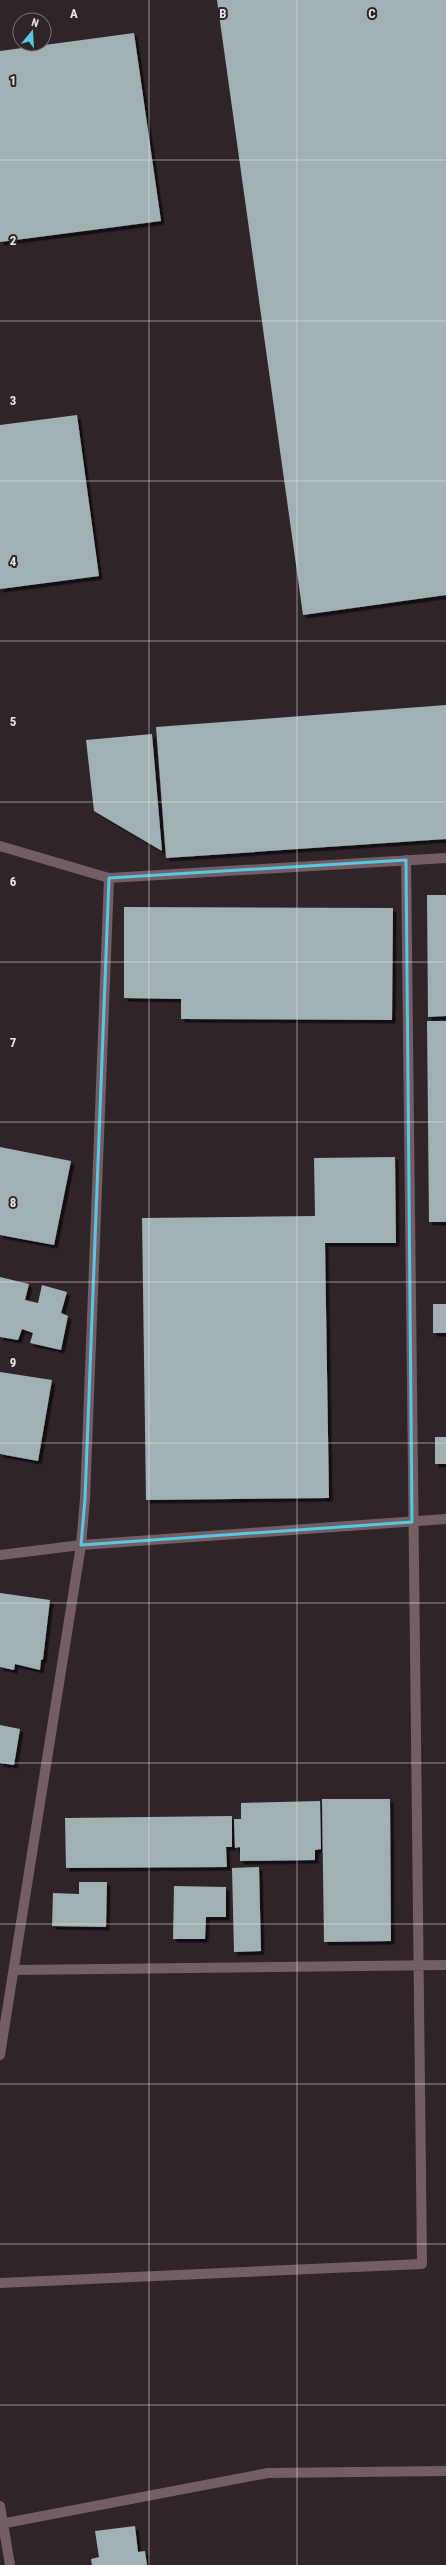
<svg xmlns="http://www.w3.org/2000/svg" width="446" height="2565" viewBox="0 0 446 2565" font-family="'Roboto Condensed',sans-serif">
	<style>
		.building { fill: #a1b0b3; filter: url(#shadow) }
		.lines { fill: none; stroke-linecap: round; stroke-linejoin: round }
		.minor { stroke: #735e66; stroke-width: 10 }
		.marked { fill: none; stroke: #55cadf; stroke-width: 3; stroke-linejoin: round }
		.grid { fill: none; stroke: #ece5e7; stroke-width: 1; stroke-opacity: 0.55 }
		.grid-label { font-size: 13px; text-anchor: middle; font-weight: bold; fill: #ece5e7; stroke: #2f2428; stroke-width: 4; stroke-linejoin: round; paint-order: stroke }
	</style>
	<defs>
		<filter id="shadow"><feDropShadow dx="3.5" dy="3.5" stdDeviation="0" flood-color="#0009"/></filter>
	</defs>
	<rect width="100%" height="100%" fill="#2f2428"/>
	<path class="building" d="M217,0H446V595L303,615Z
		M134,33L161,221L0,242V51Z
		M77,415L99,576L0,589V425Z
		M446,705V839L166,858L156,727Z
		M152,734L162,851L94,811L86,740Z
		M427,895H446V1016L428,1017Z
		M124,907L393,908L392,1020L181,1019V999L124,998Z
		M427,1021H446V1222H429Z
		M0,1147L71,1161L54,1245L0,1235Z
		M395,1157L396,1243H325L329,1498L146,1500L142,1218L315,1216L314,1158Z
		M0,1277L29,1284L25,1300L38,1303L42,1285L67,1292L61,1313L68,1316L61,1350L30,1343L33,1333L22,1329L18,1340L0,1337Z
		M433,1304H446V1333H433Z
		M0,1372L52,1380L38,1461L0,1454Z
		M435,1437H446V1464H435Z
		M0,1593L50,1600L43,1659L41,1660L40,1670L15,1664L14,1670L0,1667Z
		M0,1725L20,1729L14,1765L0,1763Z
		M322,1799H390L391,1941L324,1942Z
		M320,1801L321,1849L315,1850V1860L240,1861V1847L235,1848L234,1819H241V1803Z
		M232,1816V1847H226L227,1867L66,1868L65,1818Z
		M259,1867L261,1951L234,1952L232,1868Z
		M79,1882H107L106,1927L52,1926L53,1893L79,1894Z
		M174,1886L226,1887V1917H206L205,1939H173Z
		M135,2526L138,2552L145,2551L147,2565H92L91,2559L99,2557L95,2531Z"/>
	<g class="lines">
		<path class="minor" d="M0,846L109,878L446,858
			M0,1555L81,1545L446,1519
			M14,1970L446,1965
			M0,2055L81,1545L85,1499L109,878
			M0,2283L422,2264L406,860
			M0,2506L10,2565
			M0,2524L268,2473L446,2471"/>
	</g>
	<path class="marked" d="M406,860L412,1522L81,1545L85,1499L109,878Z"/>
	<path class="grid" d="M149,0V2565M297,0V2565M0,160H446M0,321H446M0,481H446M0,641H446M0,802H446M0,962H446M0,1122H446M0,1282H446M0,1443H446M0,1603H446M0,1763H446M0,1924H446M0,2084H446M0,2244H446M0,2405H446"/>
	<g class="grid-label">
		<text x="74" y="18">A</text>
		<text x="223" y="18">B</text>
		<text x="372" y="18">C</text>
		<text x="13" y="85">1</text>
		<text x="13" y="245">2</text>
		<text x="13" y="405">3</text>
		<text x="13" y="566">4</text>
		<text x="13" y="726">5</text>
		<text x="13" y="886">6</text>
		<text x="13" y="1047">7</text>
		<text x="13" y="1207">8</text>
		<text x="13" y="1367">9</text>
	</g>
	<g transform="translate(32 32) rotate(18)"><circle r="19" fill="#2f2428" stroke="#7b7174"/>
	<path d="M0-3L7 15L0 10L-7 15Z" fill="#55cadf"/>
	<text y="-6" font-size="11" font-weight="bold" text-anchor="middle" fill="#ece5e7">N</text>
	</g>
</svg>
